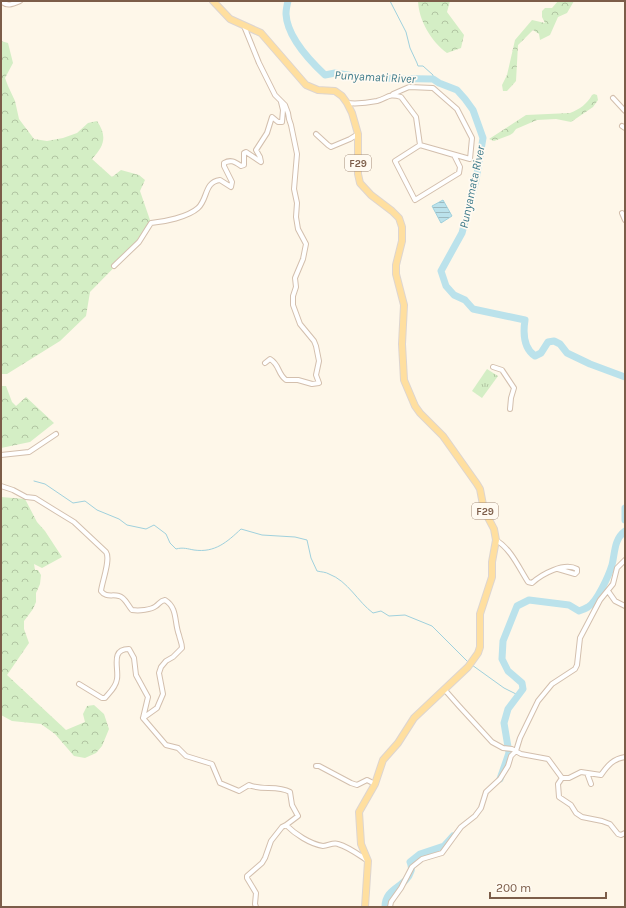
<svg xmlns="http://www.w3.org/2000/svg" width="626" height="908" viewBox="0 0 626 908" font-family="Karla,sans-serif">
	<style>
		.grass { fill: url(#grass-tufts) }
		.forest { fill: url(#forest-crowns) }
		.water { fill: url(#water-rules); stroke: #a0d1dd }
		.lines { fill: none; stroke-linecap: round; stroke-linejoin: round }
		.stream { stroke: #a0d1dd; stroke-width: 1 }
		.river { stroke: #bbe2eb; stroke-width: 7 }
		.minor-casing { stroke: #d3bfad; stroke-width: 6 }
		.primary-casing { stroke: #ddd5d0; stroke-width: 8 }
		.minor { stroke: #fff; stroke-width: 4 }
		.primary { stroke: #ffdf9f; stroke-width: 6 }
		.labels { text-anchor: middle; stroke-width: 3.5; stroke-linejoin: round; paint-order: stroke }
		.shield { fill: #fffaf1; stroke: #a38c7b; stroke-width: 1 }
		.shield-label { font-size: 10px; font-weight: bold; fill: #7c5d49 }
		.water-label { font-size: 12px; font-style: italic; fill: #3d7a8a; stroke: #fffaf1 }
	</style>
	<defs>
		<pattern id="grass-tufts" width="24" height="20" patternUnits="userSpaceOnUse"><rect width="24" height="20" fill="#d4eec5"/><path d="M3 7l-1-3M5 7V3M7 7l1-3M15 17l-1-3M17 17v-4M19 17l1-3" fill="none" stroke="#b1c4a2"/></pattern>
		<pattern id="forest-crowns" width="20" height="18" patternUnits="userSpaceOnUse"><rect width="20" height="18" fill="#d4eec5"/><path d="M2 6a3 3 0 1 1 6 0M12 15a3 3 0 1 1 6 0" fill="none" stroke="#b1c4a2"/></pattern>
		<pattern id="water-rules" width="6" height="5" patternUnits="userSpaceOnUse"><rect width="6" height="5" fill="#bbe2eb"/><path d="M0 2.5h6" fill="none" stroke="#9dbac0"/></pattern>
	</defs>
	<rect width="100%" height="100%" fill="#fef7e9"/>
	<path class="grass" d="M487,369L498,376L482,398L472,391Z"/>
	<path class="forest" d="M418,1H450L447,12L464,35L461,48L447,53C431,41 419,21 418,1Z
		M558,1H574L567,13L558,17L550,35L540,40L539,34L533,30L518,45L516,81L507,91H503L502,85L507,75L515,40L532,20L545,23L542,17V11L545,8H552Z
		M1,41L8,43L13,63L5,78L8,86L15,101L19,119L34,139L47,141L63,138L77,133L88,123L97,121C107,136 105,145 92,159L112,177L121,170L139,175L145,180L140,191L151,223L139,242L90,292L86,316L60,341L7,374H1Z
		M594,94L597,95L598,100L593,107L571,122L556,119L537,120L516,129L513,133L510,135L494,141L489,139L526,115L570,113C580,109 587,104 592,95Z
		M1,386H6L12,402L16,406L26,397L54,423L30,442L1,448Z
		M1,497L25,499L37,522L45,531L62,557L42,568L34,564L35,570H38L41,575L40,584L36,593V602L33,609L24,621V629L29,643L7,675L66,730L85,722L83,714L87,706L94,705L104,714L109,729L102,746L96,753L85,758L74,756L55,734L41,724L12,721L1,715Z"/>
	<path class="water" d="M443,200L452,216L441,223L432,206Z"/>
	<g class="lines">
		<path class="stream" d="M390,1L406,32L410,48L417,63L418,66H423L433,75V79
			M34,481L45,484L73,503L85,501L97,510L119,519L127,525L146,529L154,525L166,534L170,543L176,549C183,547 188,549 194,550C215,553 227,542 241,529L262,535L295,537L307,540L311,558L317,571C321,572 326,572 329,574C348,581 358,602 373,613L381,611L389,616L405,615L432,626L468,662
			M472,665L504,688L518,695"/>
		<path class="river" d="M288,1C287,5 286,10 286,14C287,37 309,60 325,75L335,73L367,78L433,79L439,83L457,90L465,99L473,110L483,138L476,180L462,233L441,271L446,286L454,295L465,300L473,309L525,320C523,333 523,348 535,356L541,353L548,342L554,341L560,344L567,353L590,364L625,377
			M625,508V520
			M500,779L509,753L504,723L508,709L523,689L522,683L508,671L502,659L503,641L517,606L529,600L569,605L579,611C582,610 585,609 588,607C597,602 609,575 612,565C615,553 614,539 625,531
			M385,907C385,887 406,888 411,871C412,869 411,864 410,862L420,854L444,846L453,836"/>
		<defs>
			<path id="minor" d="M1,1C7,7 13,4 20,1
				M244,26L259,63L275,95L285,105L288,113L289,119L291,125L297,154L294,189L297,203L296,217L298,229L306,244L303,259L295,278L296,287L293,296V305L300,324L314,341L316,346L319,361L316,375L319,383L312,384L298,380H286C277,373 280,365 270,359L265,363
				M613,98L625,111
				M347,103C357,104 367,103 377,101C388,98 388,93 401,97L416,117L420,145L395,161L415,200L459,173L460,167L454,155L420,145L470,159L472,138L457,109L433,88L409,87L393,94
				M622,126L625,128
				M316,134L328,145L331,147L350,139L358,134
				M622,213L625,220
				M114,266L139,242L151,223C164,222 188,217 198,208C208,199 204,182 220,180L231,187L232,182L224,166V163C231,159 235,162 241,166L244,165V153L246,152L261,162L260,157L256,150L267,133L272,117L278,122H282L283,110L281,102
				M493,367L502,370L514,388L511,398L510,409
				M1,455L29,452L56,434
				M1,486L13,490L26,497L35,498L56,511L74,522L106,552C111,559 102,582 101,591C106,598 112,594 119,596C125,597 128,606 132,610C139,611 151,610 156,606C160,603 160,601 165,600C178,608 174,622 179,635C180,640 182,643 182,648L173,657L166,661L161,667L159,673L163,694L157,708L143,718
				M496,540C511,549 519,568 528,582L532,583C542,574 564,562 577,569V572L575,574L558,569
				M608,591L615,601L625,606
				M79,684L102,698H105C110,692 116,687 117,679C119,668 110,649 129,649L134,658L136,675L148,697L143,718L166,745L178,748L186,756L212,764L220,783L239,791L249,785C262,791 277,785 290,792L292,805L298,816L286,825C295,834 310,844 323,846C328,846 333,842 338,844C349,847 359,855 368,861
				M444,689L459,706L492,742L503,748L512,749L521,754L548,759L562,778H569L581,772L601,775C608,765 613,759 625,757
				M316,766H319L351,783L357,785L367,780L375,784
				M587,773L591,784
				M562,778L558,784L559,797L571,805L576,813L582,817L602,821L610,824L618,834L621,835L625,833
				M256,907L255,904L256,893L247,878V876L262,863L265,858L271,841L282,827L286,825
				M390,907L391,902L401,888L412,867L422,859L442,853L461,827L475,816L481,808L486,792L500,779L508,766L511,756L516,751L520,738L538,701L552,684L575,669L577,665L580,638L600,600L613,584L617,568L625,560"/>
			<path id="primary" d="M213,1L230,19L261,33L306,85L318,90L335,91L342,96L347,103L352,113L358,134V174L360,183L371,195L392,211L399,218L402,227V241L396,265V274L404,305L402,344L404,380L415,406L420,413L443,436L477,484L480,489L484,510L494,529L496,540L492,562V577L480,614V647L478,653L468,667L414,718L398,743L383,760L375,784L359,812L361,844L368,861L365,907"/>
		</defs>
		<use href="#minor" class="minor-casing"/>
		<use href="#primary" class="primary-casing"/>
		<use href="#minor" class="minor"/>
		<use href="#primary" class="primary"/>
	</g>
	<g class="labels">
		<g class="shield">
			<rect x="345" y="155" width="26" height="16" rx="3"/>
			<rect x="472" y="503" width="26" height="16" rx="3"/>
		</g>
		<g class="shield-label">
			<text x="358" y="167">F29</text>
			<text x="485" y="515">F29</text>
		</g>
		<g class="water-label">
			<text transform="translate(375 77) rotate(3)" y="4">Punyamati River</text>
			<text transform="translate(472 187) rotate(-78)" y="4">Punyamata River</text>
		</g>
	</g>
	<rect width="626" height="908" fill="none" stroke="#7c5d49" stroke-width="4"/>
	<path d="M490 892v6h116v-6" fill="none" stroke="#7c5d49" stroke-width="2"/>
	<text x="496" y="892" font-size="12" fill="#7c5d49" stroke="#fffaf1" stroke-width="3" paint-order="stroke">200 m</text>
</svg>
